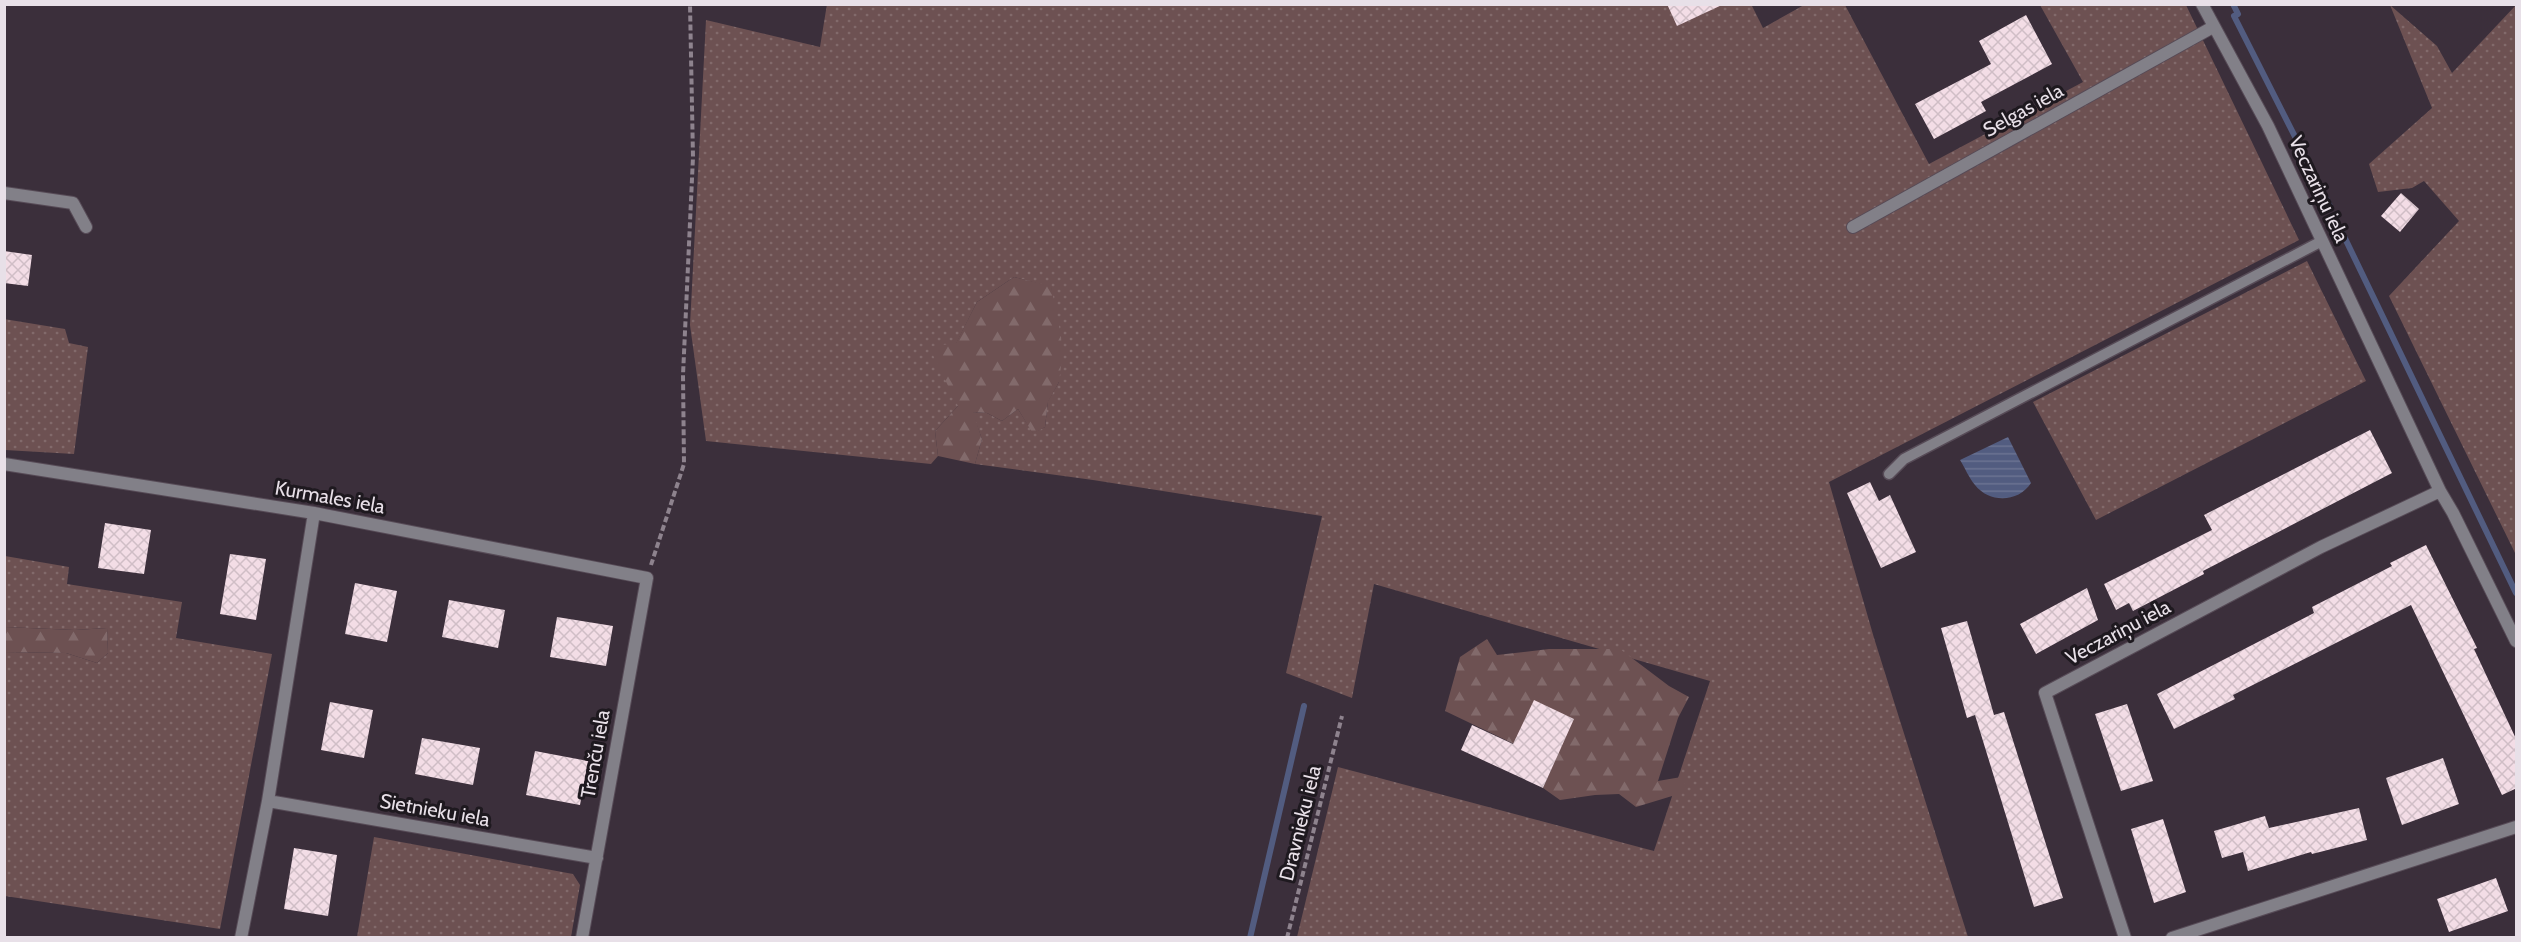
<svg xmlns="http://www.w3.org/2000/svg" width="2521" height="942" viewBox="0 0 2521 942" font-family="Cabin,sans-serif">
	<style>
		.grass { fill: url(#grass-dots) }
		.forest { fill: url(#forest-firs) }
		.water { fill: url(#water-rules) }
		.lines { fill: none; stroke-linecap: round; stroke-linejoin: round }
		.stream { stroke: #525c80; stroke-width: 6 }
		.building { fill: url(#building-cross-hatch) }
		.service-casing { stroke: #574b57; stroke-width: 13 }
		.minor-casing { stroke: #574b57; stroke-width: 14 }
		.path { stroke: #8e838e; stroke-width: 4; stroke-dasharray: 6 3; stroke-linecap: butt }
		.service { stroke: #828088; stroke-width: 10 }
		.minor { stroke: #828088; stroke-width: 12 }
		.labels { text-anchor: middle; stroke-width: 6; stroke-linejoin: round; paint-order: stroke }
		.street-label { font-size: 20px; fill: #e8e0e8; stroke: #1e191f }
	</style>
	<defs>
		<pattern id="grass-dots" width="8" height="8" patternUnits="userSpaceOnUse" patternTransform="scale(1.5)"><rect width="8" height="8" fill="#6d5152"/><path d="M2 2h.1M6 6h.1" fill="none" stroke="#826a6b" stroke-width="1.8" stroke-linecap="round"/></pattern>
		<pattern id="forest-firs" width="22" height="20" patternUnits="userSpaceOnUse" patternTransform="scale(1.5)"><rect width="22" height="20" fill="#6d5152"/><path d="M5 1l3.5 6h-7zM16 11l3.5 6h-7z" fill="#826a6b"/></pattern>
		<pattern id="water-rules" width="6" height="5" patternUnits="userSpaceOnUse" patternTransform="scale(1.5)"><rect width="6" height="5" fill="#525c80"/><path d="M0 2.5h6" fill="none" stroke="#6b7392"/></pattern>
		<pattern id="building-cross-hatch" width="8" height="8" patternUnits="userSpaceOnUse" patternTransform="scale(1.5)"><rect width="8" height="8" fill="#f3dde6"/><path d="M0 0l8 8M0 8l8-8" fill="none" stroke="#d0bec6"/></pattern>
	</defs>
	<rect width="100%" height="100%" fill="#3b2f3b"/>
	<path class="grass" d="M827,4H1751L1763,28L1804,5H1845L1929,164L2083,82L2040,5H2186L2299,240L1829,482L1874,638L1968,937H1297L1338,767L1654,851L1710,681L1374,584L1352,698L1286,673L1322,516L1093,480L975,464L982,439L972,412L987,413L1002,421L1018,409L1033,433L1045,427L1048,401L1059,382L1051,287L1014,277L977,302L956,344L958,406L935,431L938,456L931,464L706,441L690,325L706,20L820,47Z
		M2390,5L2437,46L2452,73L2516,5V555L2389,296L2459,221L2424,181L2412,188L2378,192L2369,164L2432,108Z
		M2307,261L2366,381L2096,520L2033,402Z
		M4,319L65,329L69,343L88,347L74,454L5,450Z
		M5,556L69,567L67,584L182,602L176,638L272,654L220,929L5,896L4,652L66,653L97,663L108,653L107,628L75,630L5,627Z
		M374,837L573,874L580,885L571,937H357Z"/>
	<path class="forest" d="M1014,277L1051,286L1061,336L1062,358L1059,382L1048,402L1045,427L1033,434L1018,409L1002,421L987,413L973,412L982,439L975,464L938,456L935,431L958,406L929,347L956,343L977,302Z
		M5,627L75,630L107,628L108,653L97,663L66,653L5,652Z
		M1487,639L1497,655L1549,649H1620L1669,686L1689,697L1678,718L1658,781L1687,776L1682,793L1636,807L1619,794L1595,795L1560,800L1543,788L1554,763L1445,711L1460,657Z"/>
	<path class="water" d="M2008,437L2031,483C2019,502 1990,504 1975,485C1969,478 1965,468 1960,460Z"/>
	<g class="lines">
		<path class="stream" d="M2233,4L2238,14L2234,16L2330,206
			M2341,230L2516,593
			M1250,938L1304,706"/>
	</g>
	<path class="building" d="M1667,4H1724L1677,26Z
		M2026,15L2052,64L1981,102L1986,111L1934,139L1915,104L1991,64L1979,41Z
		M2401,193L2419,209L2400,232L2381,216Z
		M4,251L32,255L28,286L4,283Z
		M2370,430L2392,473L2203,571L2204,574L2133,611L2129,603L2116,610L2104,584L2212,530L2204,515Z
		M1870,482L1879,501L1890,495L1916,552L1881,568L1847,493Z
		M105,523L151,530L144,574L98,568Z
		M2426,545L2477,648L2474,649L2517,741V788L2502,795L2411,605L2233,695L2235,699L2174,729L2157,694L2314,613L2312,607L2392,566L2390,563Z
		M230,554L266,559L256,620L220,614Z
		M355,583L397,591L387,642L345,634Z
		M2087,588L2098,620L2036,654L2020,624Z
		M449,600L505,610L498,648L442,637Z
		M557,617L613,626L606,666L550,657Z
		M1967,621L1994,715L2004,712L2063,898L2034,907L1975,715L1967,718L1941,628Z
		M1534,700L1574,719L1543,788L1461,750L1472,725L1513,744Z
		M330,702L373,710L364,758L321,750Z
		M2127,704L2153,781L2121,791L2095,714Z
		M422,738L480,748L473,785L415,774Z
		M535,751L588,761L580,805L526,795Z
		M2443,758L2459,804L2402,825L2386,778Z
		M2359,808L2367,840L2312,854L2311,852L2248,871L2243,852L2222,858L2214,831L2265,816L2269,828Z
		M2163,819L2186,892L2154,903L2131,829Z
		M294,848L337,855L328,916L284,909Z
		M2496,878L2508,911L2449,932L2437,899Z"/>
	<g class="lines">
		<defs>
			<path id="service" d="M1889,474L1904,459L2322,241"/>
			<path id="minor" d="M2202,4L2268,126L2440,491L2453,513L2516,641
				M4,193L73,203L86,227
				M1853,227L2213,27
				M4,464L314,513L647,578L582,938
				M314,513L268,801L597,858
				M241,938L268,801
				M2125,938L2045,693L2321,547L2440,491
				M2172,938L2516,827"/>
		</defs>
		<use href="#service" class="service-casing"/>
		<use href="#minor" class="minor-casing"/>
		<path class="path" d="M651,565L684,464L683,375L693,157L690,4
			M1287,938L1342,716"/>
		<use href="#service" class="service"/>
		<use href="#minor" class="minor"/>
	</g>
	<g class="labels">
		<g class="street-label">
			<text transform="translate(2023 110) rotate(-29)" y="7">Selgas iela</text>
			<text transform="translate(2319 189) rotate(65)" y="7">Veczariņu iela</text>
			<text transform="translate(330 497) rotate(10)" y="7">Kurmales iela</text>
			<text transform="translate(2118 632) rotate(-28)" y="7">Veczariņu iela</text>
			<text transform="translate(595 754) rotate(-80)" y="7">Trenču iela</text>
			<text transform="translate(435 810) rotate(10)" y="7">Sietnieku iela</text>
			<text transform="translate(1300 823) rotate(-76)" y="7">Dravnieku iela</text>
		</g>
	</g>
	<rect width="2521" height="942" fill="none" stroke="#e8e0e8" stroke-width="12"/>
</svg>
